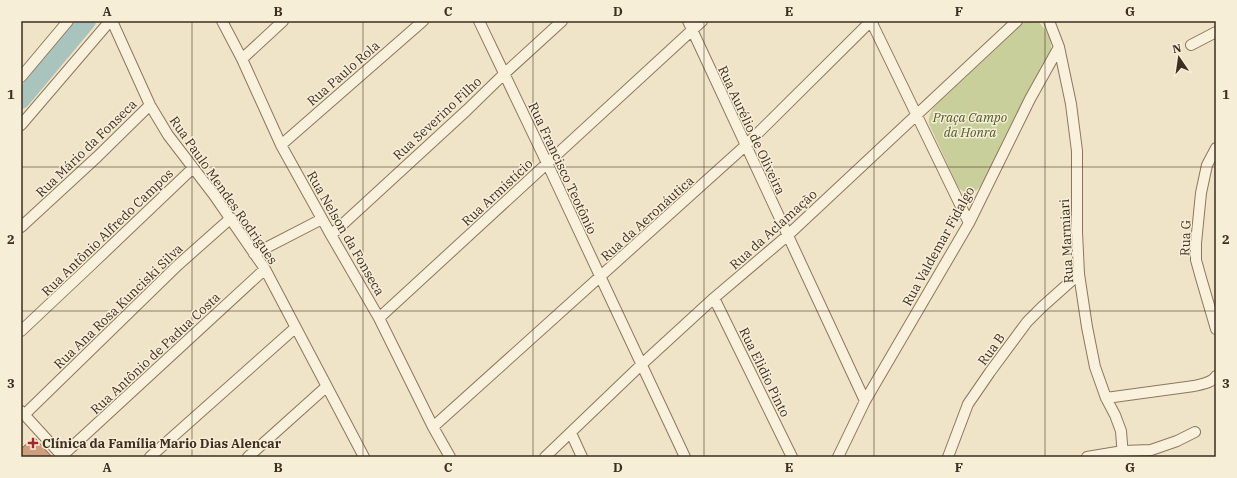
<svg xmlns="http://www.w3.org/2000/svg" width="1237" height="478" viewBox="0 0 1237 478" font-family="'IBM Plex Serif',serif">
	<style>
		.green { fill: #c9cf9b }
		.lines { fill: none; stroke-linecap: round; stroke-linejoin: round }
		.river { stroke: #a9c4bc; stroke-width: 18 }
		.building { fill: #cf9f7d; stroke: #8d5f41 }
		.street-casing { stroke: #8d765c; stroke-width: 12 }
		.street { stroke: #faf1dc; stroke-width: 10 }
		.grid { fill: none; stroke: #3d2e20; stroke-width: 1; stroke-opacity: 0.55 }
		.poi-dot { fill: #9e2a2b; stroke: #f7eed8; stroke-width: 1.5 }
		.labels { text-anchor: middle; stroke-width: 3; stroke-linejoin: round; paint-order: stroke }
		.street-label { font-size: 13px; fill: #3d2e20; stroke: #f7eed8 }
		.park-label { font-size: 13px; font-style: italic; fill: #4d5a26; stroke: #f7eed8 }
		.poi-label { font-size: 13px; font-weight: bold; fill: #3d2e20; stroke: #f7eed8; text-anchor: start }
		.neatline { fill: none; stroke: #3d2e20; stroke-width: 1.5 }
		.grid-label { font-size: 13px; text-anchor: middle; font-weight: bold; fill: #3d2e20 }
	</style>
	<rect width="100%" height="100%" fill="#f0e4c8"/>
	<path class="green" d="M1025,21H1038C1046,31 1052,37 1051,50L980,187C973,195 964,194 958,187L929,124C928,118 930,114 933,108Z"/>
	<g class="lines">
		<path class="river" d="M21,100L87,21"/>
	</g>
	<path class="building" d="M34,437L52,457H21V449Z"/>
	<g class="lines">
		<defs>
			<path id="street" d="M112,21L150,105L168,135L214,195L265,269L364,457
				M222,21L242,59L281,145L331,235L379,318L433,427L450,457
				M479,21L547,163L685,457
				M688,21L865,401
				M871,21L969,223
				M1049,21L1059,47L1071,104L1077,151V232L1079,274L1087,327L1095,367L1106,398L1115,415L1121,431L1123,457
				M1191,45L1216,32
				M242,59L283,21
				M21,77L68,21
				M21,125L110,21
				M281,145L423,21
				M1216,148L1207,165L1201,193L1196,243V260L1201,278L1216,329
				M21,227L97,157L150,105
				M331,235L467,110L504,74L562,21
				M254,254L322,219
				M714,298L792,457
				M379,318L702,21
				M21,331L89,267L193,168
				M1106,398L1194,386C1202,384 1212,383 1216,376
				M21,411L63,457
				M24,415L178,265L231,218
				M433,427L745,146L871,21
				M571,433L582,457
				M62,456L265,269
				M150,457L295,328
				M248,457L326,387
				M545,457L642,364L714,298L787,236L1017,21
				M838,457L865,401L969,223L1030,99L1059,47
				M948,457L968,404L990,372L1027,322L1042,307L1079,274
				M1087,457L1123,451L1151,450L1177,441L1195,432"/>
		</defs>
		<use href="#street" class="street-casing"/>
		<use href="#street" class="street"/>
	</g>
	<path class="grid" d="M192,21V457M363,21V457M533,21V457M704,21V457M874,21V457M1045,21V457M21,167H1216M21,311H1216"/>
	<path class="poi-dot" d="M31 437h4v4h4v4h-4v4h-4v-4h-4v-4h4z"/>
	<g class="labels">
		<g class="street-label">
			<text transform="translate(343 73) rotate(-41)" y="5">Rua Paulo Rola</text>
			<text transform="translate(437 118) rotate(-43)" y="5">Rua Severino Filho</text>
			<text transform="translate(752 130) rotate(65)" y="5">Rua Aurélio de Oliveira</text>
			<text transform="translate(86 148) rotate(-44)" y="5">Rua Mário da Fonseca</text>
			<text transform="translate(563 168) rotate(65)" y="5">Rua Francisco Teotônio</text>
			<text transform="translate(224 190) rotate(55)" y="5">Rua Paulo Mendes Rodrigues</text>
			<text transform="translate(497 192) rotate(-43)" y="5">Rua Armistício</text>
			<text transform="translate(647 218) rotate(-42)" y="5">Rua da Aeronáutica</text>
			<text transform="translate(773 229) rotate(-42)" y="5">Rua da Aclamação</text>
			<text transform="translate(107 232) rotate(-44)" y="5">Rua Antônio Alfredo Campos</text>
			<text transform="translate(346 233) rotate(60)" y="5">Rua Nelson da Fonseca</text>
			<text transform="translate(1185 238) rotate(-88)" y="5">Rua G</text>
			<text transform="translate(1066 241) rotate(-93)" y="5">Rua Marmiari</text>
			<text transform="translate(938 246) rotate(-61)" y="5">Rua Valdemar Fidalgo</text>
			<text transform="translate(118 306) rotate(-44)" y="5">Rua Ana Rosa Kunciski Silva</text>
			<text transform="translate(991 349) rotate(-54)" y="5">Rua B</text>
			<text transform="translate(155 353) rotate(-43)" y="5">Rua Antônio de Padua Costa</text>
			<text transform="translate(765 372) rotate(64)" y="5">Rua Elidio Pinto</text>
		</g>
		<g class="park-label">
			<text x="970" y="122">Praça Campo<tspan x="970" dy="15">da Honra</tspan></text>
		</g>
		<g class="poi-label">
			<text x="42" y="448">Clínica da Família Mario Dias Alencar</text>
		</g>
	</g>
	<rect width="1237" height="478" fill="none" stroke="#f7eed8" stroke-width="44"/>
	<g transform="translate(1179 58) rotate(347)" stroke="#f7eed8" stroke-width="3" paint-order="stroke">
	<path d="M0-3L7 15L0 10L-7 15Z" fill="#3d2e20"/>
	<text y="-6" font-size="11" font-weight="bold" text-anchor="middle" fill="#3d2e20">N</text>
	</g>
	<rect x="22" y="22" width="1193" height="434" class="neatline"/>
	<g class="grid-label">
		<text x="107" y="16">A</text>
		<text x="278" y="16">B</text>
		<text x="448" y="16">C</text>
		<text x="618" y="16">D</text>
		<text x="789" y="16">E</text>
		<text x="959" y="16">F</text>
		<text x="1130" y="16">G</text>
		<text x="11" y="99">1</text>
		<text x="1226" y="99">1</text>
		<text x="11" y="244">2</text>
		<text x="1226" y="244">2</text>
		<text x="11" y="388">3</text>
		<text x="1226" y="388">3</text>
		<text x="107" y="472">A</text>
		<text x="278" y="472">B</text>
		<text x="448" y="472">C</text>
		<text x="618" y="472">D</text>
		<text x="789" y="472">E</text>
		<text x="959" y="472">F</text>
		<text x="1130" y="472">G</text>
	</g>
</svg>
